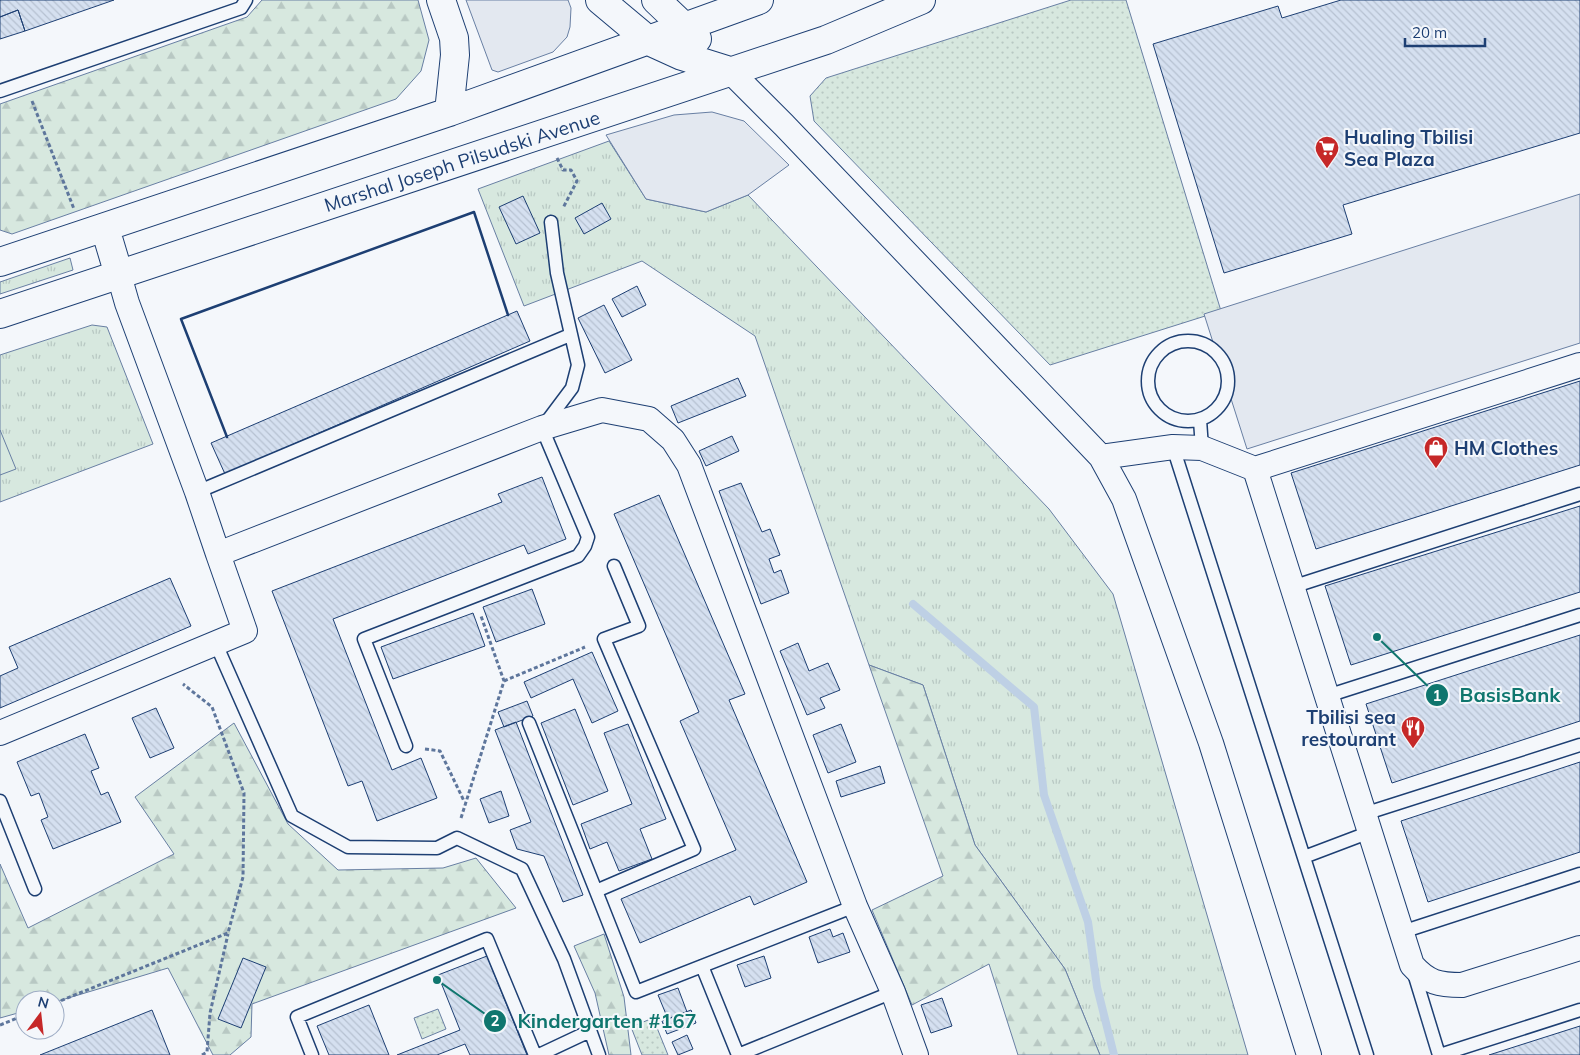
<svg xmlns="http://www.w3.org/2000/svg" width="1580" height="1055" viewBox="0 0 1580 1055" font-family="Mulish,sans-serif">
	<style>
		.grass { fill: url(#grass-tufts); stroke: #687fa3 }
		.forest { fill: url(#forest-firs); stroke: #687fa3 }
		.park { fill: url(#park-dots); stroke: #687fa3 }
		.garden { fill: #d7e8df; stroke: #687fa3 }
		.parking { fill: #e3e8f0; stroke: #687fa3 }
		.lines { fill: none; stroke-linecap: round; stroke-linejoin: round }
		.stream { stroke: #bed0e5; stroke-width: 8 }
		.building { fill: url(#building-back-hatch); stroke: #1d3f73 }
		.lane-casing { stroke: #1d3f73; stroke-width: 15 }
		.street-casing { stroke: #1d3f73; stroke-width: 26 }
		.secondary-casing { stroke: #1d3f73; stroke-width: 30 }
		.path { stroke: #5e769c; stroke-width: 3; stroke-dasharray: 4 2.5; stroke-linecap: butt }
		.lane { stroke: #f4f7fb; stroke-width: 12 }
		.street { stroke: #f4f7fb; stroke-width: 24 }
		.secondary { stroke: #f4f7fb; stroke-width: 28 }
		.wall { stroke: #1d3f73; stroke-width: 2.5 }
		.labels { text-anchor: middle; stroke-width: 4; stroke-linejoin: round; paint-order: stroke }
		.poi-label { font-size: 19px; font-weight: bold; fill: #1d3f73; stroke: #f4f7fb; text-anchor: start }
		.street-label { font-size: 19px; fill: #1d3f73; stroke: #f4f7fb }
		.leader { fill: none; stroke: #0f766e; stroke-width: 2 }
		.callout-dot { fill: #0f766e; stroke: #f4f7fb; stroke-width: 2 }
		.mark-label { font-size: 15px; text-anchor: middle; font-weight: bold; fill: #fff }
		.callout-label { font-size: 20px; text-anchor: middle; font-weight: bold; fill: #0f766e; stroke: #f4f7fb; stroke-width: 4; stroke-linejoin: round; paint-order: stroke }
	</style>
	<defs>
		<pattern id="grass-tufts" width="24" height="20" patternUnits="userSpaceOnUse" patternTransform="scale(1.25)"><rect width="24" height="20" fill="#d7e8df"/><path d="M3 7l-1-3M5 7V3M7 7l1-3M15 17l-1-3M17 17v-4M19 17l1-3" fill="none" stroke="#b8c8c3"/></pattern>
		<pattern id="forest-firs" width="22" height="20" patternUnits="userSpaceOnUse" patternTransform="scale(1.25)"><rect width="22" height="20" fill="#d7e8df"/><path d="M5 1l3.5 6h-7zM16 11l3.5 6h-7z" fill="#b8c8c3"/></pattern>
		<pattern id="park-dots" width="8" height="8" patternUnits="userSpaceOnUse" patternTransform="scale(1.25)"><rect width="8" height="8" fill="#d7e8df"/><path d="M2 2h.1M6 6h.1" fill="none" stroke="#b8c8c3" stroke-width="1.8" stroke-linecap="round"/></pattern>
		<pattern id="building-back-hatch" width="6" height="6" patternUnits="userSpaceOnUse" patternTransform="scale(1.25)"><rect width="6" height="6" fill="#d5e0f0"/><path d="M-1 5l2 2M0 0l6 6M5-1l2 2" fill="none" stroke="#b6c1d1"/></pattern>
	</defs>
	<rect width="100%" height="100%" fill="#f4f7fb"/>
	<path class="grass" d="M609,141L646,199L706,212L748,195L1049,509L1113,594L1248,1055H1100L1065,969L975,845L923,685L869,665L755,336L642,261L524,306L478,189Z
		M70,258L73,270L0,294V282Z
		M92,325L107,327L153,444L0,502V355Z"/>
	<path class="forest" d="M262,0H418L429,40L421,71L396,99L12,234L0,230V104L247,17Z
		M869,665L923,685L975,845L1065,969L1100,1055H1018L989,964L912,1005L872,910L943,876Z
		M234,723L288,824L338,870L443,868L476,858L516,908L252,1004L251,1037L230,1055H213L168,968L55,1002V1000H25V1011L0,1018V864L28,928L174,854L135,797Z
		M604,934L624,997L631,1055H609L595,993L574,946Z"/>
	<path class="park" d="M1071,0H1126L1221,311L1050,365L814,121L810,96L826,78Z
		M438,1009L446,1029L422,1039L414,1018Z
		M653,1018L668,1055H642L631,1027Z"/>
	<path class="garden" d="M0,430L16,469L0,475Z"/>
	<path class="parking" d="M466,0H568L571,8L570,27L567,37L553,52L498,72L492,70Z
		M712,112L744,121L789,165L748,195L706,212L646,199L606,135L674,115Z
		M1580,194V343L1247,449L1204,314Z"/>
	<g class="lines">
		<path class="stream" d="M913,604L1034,707L1044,795L1088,922L1097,987L1114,1055"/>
	</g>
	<path class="building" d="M0,0H114L25,31L18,10L0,17Z
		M1341,0H1580V133L1343,205L1352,234L1224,273L1153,44L1278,6L1282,18Z
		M18,10L25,31L0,39V17Z
		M523,196L540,233L516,244L499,207Z
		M602,203L611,219L584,234L575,218Z
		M637,286L646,305L622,317L612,299Z
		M604,305L632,360L605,373L578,318Z
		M517,311L530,341L225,474L211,443Z
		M738,378L746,396L678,423L671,406Z
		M1580,381V465L1316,549L1291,473Z
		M732,436L739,451L706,466L699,451Z
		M542,477L566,539L528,554L524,545L333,619L392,770L421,758L437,798L377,821L362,781L348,786L272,591L502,502L498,494Z
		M741,483L762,532L770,529L780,555L769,559L774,573L781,570L789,593L761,604L719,491Z
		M659,495L745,694L729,700L807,882L754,905L750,896L640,943L621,899L736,850L680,721L699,712L614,514Z
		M1580,506V592L1351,665L1325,586Z
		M170,578L191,626L0,708V676L18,668L9,647Z
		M532,589L545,624L496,642L483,607Z
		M473,613L485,646L393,679L381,647Z
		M1580,635V721L1392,783L1366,704Z
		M798,643L809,671L828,663L840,690L820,698L825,708L807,715L780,651Z
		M592,652L618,711L592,723L573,679L531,698L524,682Z
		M527,701L533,716L504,727L498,712Z
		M156,708L174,748L150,758L132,718Z
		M575,709L608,791L573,805L541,723Z
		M516,722L583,895L563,902L544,856L517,849L510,830L531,822L495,730Z
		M628,724L666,819L640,829L652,859L619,871L607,842L590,849L581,824L632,804L604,733Z
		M841,724L856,762L828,773L813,735Z
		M85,734L99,768L91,771L101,795L108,792L121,822L53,849L41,820L48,817L39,793L31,796L17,762Z
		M1580,762V852L1428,902L1401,821Z
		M880,766L885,783L841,797L836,781Z
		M501,791L509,816L489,823L480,799Z
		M830,929L833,937L843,933L850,952L818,963L809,937Z
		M487,956L527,1055H470L465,1044L437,1055H397L460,1030L438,975Z
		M764,956L771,978L745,987L737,965Z
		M243,958L266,967L241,1028L218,1019Z
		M678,988L687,1012L668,1019L658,995Z
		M942,998L952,1026L931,1033L921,1005Z
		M369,1005L389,1055H329L317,1026Z
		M152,1010L170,1055H40Z
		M691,1010L696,1023L667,1034L662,1021Z
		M1580,1026V1055H1489Z
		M687,1035L693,1049L678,1055L672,1042Z"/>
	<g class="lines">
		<defs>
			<path id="lane" d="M0,91L241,8L246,0
				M1148 381a40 40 0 1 1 80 0a40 40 0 1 1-80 0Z
				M1200,420L1202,448
				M1173,447L1367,1055
				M197,492L570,335
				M1292,587L1580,494
				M216,644L292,816L348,847L437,848L457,838L522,869L564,959L599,1055
				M1327,696L1580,615
				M529,723L596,891L694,849L604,639L639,626L614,566
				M406,746L364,639L578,556L585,546L588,537L542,428L572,388L578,365L557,273L551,222
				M0,801L35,889
				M1364,814L1580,745
				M1304,857L1370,832
				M596,891L636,992L855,906
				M1402,932L1580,874
				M702,966L738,1055L893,992
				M1413,970L1439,1055
				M312,1055L297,1017L487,939L535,1055
				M539,1055L590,1031
				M1440,1055L1580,1010"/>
			<path id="street" d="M730,71L784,125L1101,457L1124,499L1211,743L1309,1055
				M119,275L127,303L197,492L218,554L542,428L602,410L649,419L673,440L689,465L855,906L893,992L916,1055
				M1101,457L1173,447L1202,448L1255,469L1580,365
				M1255,469L1412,965C1428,983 1439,985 1462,985L1580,948
				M0,733L245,631L218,554"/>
			<path id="secondary" d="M441,0L454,38L455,55L449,112
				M600,0L649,41L682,56L730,71
				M656,0L697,39
				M105,228L119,275
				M0,262L449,112L759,0
				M0,314L826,40L921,0"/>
		</defs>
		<use href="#lane" class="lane-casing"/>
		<use href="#street" class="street-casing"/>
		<use href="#secondary" class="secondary-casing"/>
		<path class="path" d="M32,101L74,209
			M557,158L563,170H571L577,181L563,208
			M504,681L585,647
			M425,749L440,751L464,801
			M461,818L504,681L481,616
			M55,1003L228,933L243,877L244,793L212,707L183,684
			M0,1025L25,1015
			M202,1055L207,1052L210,1013L228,934"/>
		<use href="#lane" class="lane"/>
		<use href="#street" class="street"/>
		<use href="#secondary" class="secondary"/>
		<path class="wall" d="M227,437L181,319L474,212L508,315"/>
	</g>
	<defs>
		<symbol id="supermarket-pin" viewBox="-11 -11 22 30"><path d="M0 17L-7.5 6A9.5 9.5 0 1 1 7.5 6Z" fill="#c62828" stroke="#f4f7fb"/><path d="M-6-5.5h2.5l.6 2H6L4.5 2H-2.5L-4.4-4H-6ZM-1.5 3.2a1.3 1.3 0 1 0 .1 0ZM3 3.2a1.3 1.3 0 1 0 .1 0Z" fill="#fff"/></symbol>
		<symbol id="shop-pin" viewBox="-11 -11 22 30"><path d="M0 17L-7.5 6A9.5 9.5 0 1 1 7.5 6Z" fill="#c62828" stroke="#f4f7fb"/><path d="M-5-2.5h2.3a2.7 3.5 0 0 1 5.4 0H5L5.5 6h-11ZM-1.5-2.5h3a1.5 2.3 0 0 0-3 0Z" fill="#fff"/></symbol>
		<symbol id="restaurant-pin" viewBox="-11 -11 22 30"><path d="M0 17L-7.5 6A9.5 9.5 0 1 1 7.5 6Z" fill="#c62828" stroke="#f4f7fb"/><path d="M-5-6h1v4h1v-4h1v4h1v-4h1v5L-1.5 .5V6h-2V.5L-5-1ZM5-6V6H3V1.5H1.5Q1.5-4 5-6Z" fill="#fff"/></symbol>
	</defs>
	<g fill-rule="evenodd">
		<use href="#supermarket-pin" x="1313" y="134" width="28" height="38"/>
		<use href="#shop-pin" x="1422" y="434" width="28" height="38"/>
		<use href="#restaurant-pin" x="1399" y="714" width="28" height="38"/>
	</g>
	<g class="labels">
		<g class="poi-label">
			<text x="1344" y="144">Hualing Tbilisi<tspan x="1344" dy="22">Sea Plaza</tspan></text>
			<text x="1454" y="455">HM Clothes</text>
			<text x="1396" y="724" text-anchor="end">Tbilisi sea<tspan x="1396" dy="22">restourant</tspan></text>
		</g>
		<g class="street-label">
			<text transform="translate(462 161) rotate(-18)" y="7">Marshal Joseph Pilsudski Avenue</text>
		</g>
	</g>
	<path class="leader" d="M1377 637L1437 695M437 980L495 1021"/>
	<g class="callout-dot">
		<circle cx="1377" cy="637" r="5"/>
		<circle cx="437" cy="980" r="5"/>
		<circle cx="1437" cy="695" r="12"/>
		<circle cx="495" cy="1021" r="12"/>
	</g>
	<g class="mark-label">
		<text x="1437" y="701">1</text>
		<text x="495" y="1026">2</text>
	</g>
	<g class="callout-label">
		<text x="1510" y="702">BasisBank</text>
		<text x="607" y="1028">Kindergarten #167</text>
	</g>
	<g transform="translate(40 1015) rotate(15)"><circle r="24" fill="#f4f7fb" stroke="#9eadc5"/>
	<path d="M0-4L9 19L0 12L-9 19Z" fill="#c62828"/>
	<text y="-8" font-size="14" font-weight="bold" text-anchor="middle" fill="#1d3f73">N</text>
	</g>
	<path d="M1405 38v8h80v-8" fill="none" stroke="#1d3f73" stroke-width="2.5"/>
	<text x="1412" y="38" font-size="15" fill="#1d3f73" stroke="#f4f7fb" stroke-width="4" paint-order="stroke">20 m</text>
</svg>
